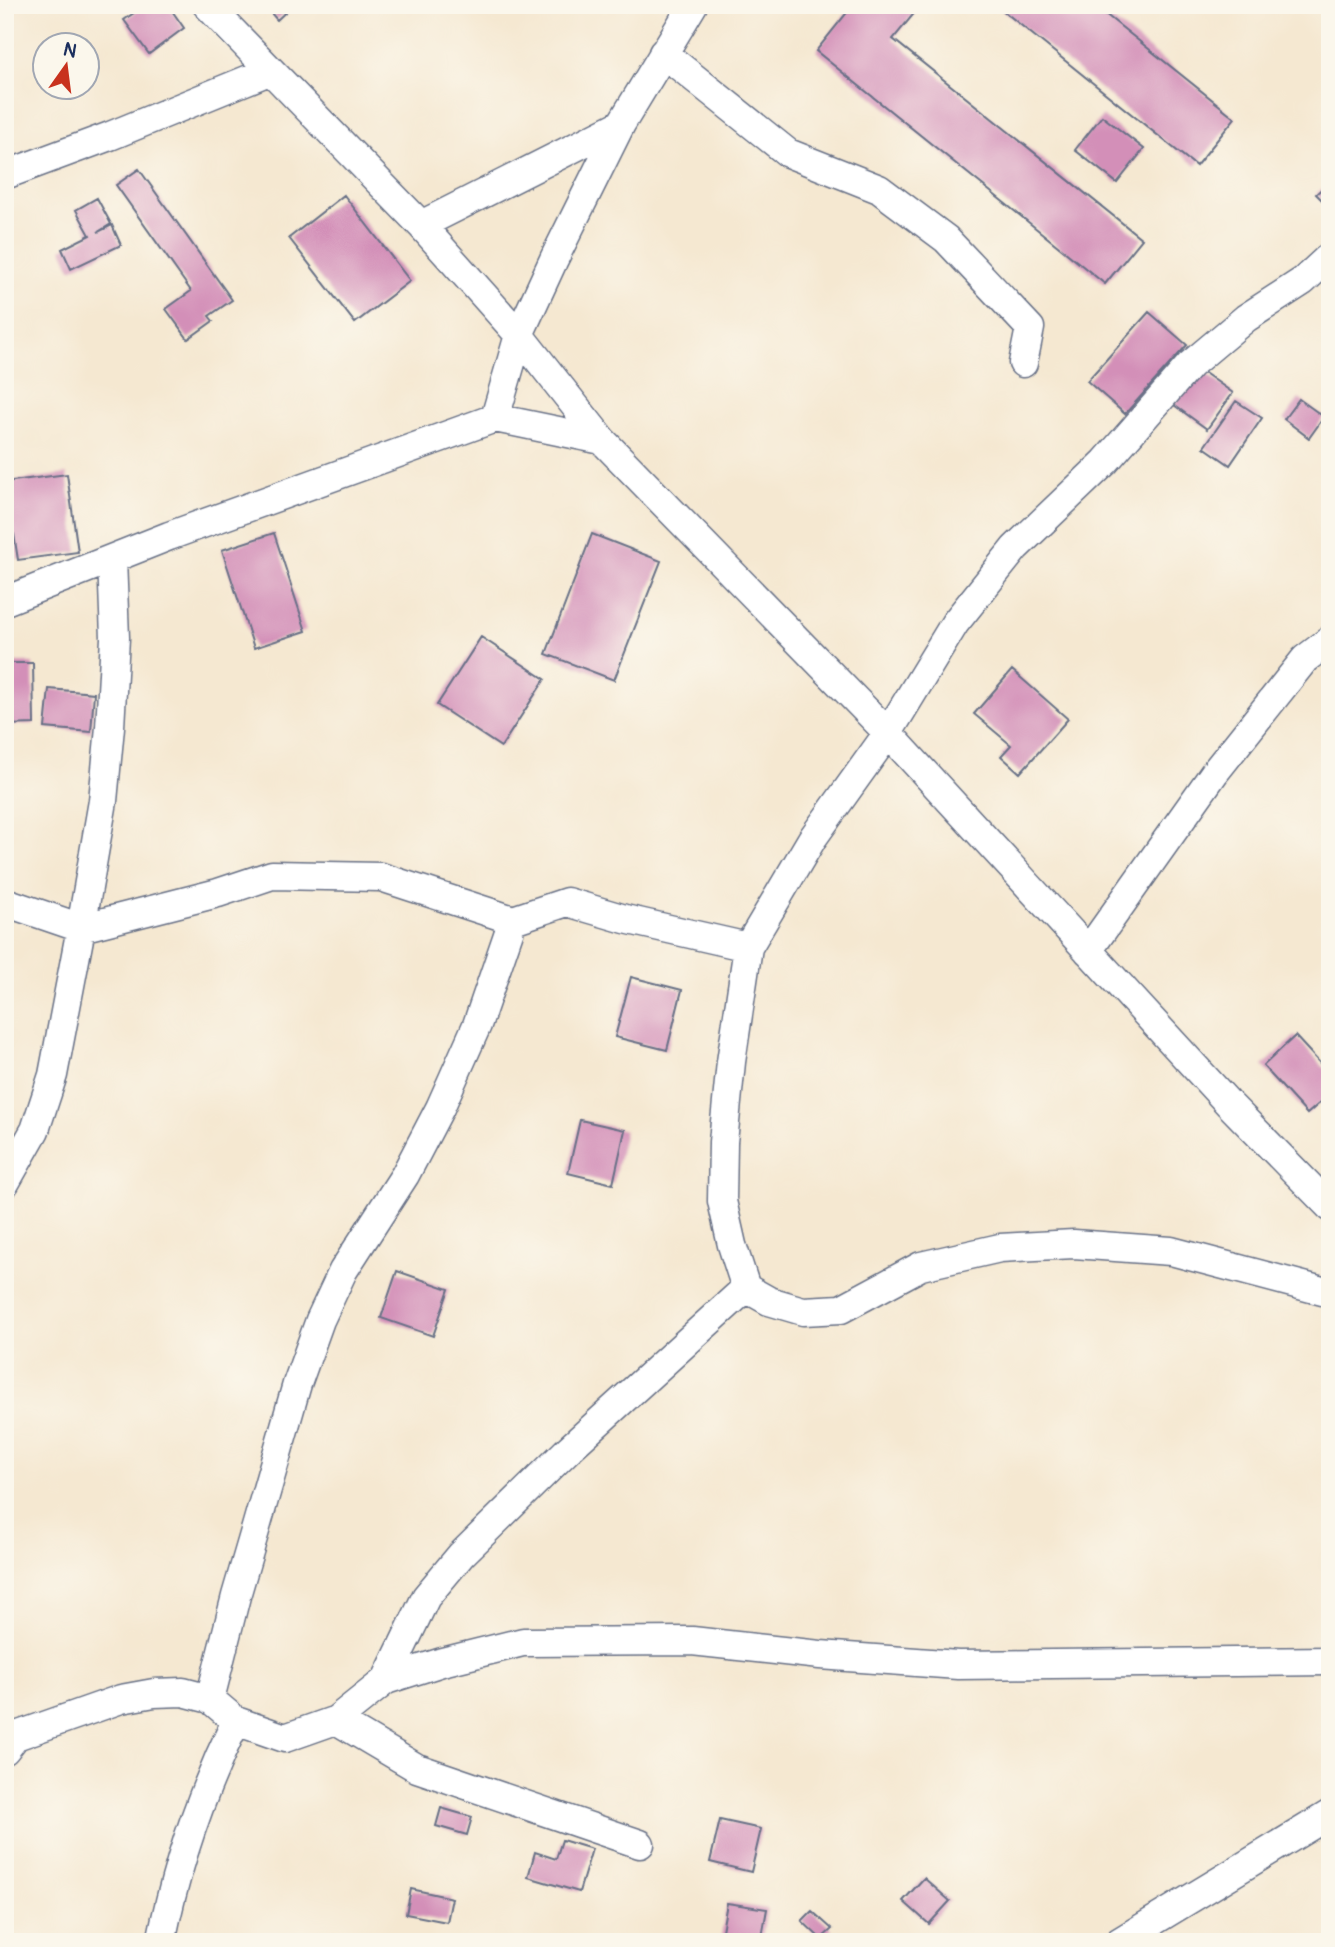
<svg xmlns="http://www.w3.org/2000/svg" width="1335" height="1947" viewBox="0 0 1335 1947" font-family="Pangolin,sans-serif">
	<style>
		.building { fill: #d38fb8 }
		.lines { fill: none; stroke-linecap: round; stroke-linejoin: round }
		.street-casing { stroke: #677086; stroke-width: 31 }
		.street { stroke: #fff; stroke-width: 28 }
	</style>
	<rect width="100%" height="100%" fill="#fbf7ec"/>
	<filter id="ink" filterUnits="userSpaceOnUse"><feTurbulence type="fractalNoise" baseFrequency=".0143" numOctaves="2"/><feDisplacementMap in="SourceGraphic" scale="14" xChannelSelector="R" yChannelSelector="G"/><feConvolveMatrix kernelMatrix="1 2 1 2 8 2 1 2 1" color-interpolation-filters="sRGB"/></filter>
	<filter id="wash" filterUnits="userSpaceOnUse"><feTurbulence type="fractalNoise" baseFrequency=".00686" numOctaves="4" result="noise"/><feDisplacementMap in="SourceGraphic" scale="28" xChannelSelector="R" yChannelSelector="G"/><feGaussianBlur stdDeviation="1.57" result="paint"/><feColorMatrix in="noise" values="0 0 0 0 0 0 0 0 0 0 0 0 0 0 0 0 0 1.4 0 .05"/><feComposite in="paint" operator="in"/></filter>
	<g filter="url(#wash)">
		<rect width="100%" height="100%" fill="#f5e8d1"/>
		<g id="blocks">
			<path class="building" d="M145,5H168L184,28L149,54L124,20Z
				M264,5H293L277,20Z
				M853,5H921L893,39L1142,239L1105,284L816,51Z
				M996,5H1094L1235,118L1196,166Z
				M1102,116L1144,149L1117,183L1075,150Z
				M139,169L232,300L209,316L213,321L188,339L166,309L191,291L116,185Z
				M1326,185L1330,189V208L1316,194Z
				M344,195L410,281L355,323L289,238Z
				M97,198L111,224L98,232L112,225L121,245L71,269L62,249L90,235L76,210Z
				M1149,312L1187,345L1125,414L1087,381Z
				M1199,369L1233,393L1207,429L1174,405Z
				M1299,399L1324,417L1309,438L1284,419Z
				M1236,401L1262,418L1230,465L1204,447Z
				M67,474L78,552L18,560L14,534L5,535V482Z
				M274,533L306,631L254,648L222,550Z
				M592,534L661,561L614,680L546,654Z
				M481,637L545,679L501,747L437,705Z
				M5,663H33L34,724L5,725Z
				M1012,670L1068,719L1020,773L1001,756L1011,745L974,714Z
				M49,689L94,693L91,732L45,728Z
				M631,977L682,990L667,1050L615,1037Z
				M1295,1036L1330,1074V1094L1307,1114L1263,1066Z
				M580,1120L625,1130L613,1184L568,1173Z
				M397,1271L449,1289L433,1336L381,1318Z
				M441,1808L472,1817L467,1835L436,1826Z
				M720,1820L761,1829L751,1872L710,1862Z
				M562,1840L592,1849L579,1892L528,1877L535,1852L556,1859Z
				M924,1878L950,1901L929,1924L903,1901Z
				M411,1889L452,1898L447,1922L406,1914Z
				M727,1903L767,1909L761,1942H720Z
				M812,1911L832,1929L821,1939L802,1921Z"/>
		</g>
	</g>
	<g filter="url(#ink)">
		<use href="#blocks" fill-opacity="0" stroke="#677086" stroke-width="2"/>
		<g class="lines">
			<defs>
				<path id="street" d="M207,5L421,225L519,335L602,440L888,733L1229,1104L1330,1207
					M663,53L788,153L879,189L946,239L1030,328L1023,363
					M5,175L110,136L269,71
					M421,225L621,124
					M1330,256L1303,281L1246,318L1190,365L1105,462L1015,548L955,623L888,733L812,839L748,947L731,1062L723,1142L722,1201L732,1245L746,1288L769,1301L803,1311L841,1309L921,1266L1000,1248L1074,1244L1171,1251L1330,1293
					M495,418L519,335L554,259L621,124L693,5
					M5,601L169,536L495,418L602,440
					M5,902L81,928L218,893L272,875L381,877L513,920L567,902L625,919L748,947
					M1088,951L1215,772L1305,659L1330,640
					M5,1183L35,1130L53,1075L81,928L103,801L110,727L115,638L112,559
					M386,1680L426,1597L461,1555L570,1448L746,1288
					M210,1699L236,1596L257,1524L297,1384L320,1320L343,1271L405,1175L440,1108L477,1025L513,920
					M336,1720L417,1768L640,1844
					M5,1750L16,1736L121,1699L154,1693L183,1692L210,1699L236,1721L285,1738L336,1720L386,1680L442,1662L523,1642L692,1641L820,1655L958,1665L1330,1661
					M161,1942C176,1866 202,1791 236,1721
					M1119,1942L1330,1814"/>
			</defs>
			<use href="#street" class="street-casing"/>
			<use href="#street" class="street"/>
		</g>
	</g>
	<rect width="1335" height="1947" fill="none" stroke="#fbf7ec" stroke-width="28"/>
	<g transform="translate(66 66) rotate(14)"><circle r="33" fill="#fbf7ec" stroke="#a1a7b3" stroke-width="2"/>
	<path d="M0-5L12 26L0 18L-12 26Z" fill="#c8321e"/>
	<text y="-10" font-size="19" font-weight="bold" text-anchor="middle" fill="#1b2f5e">N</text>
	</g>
</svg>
